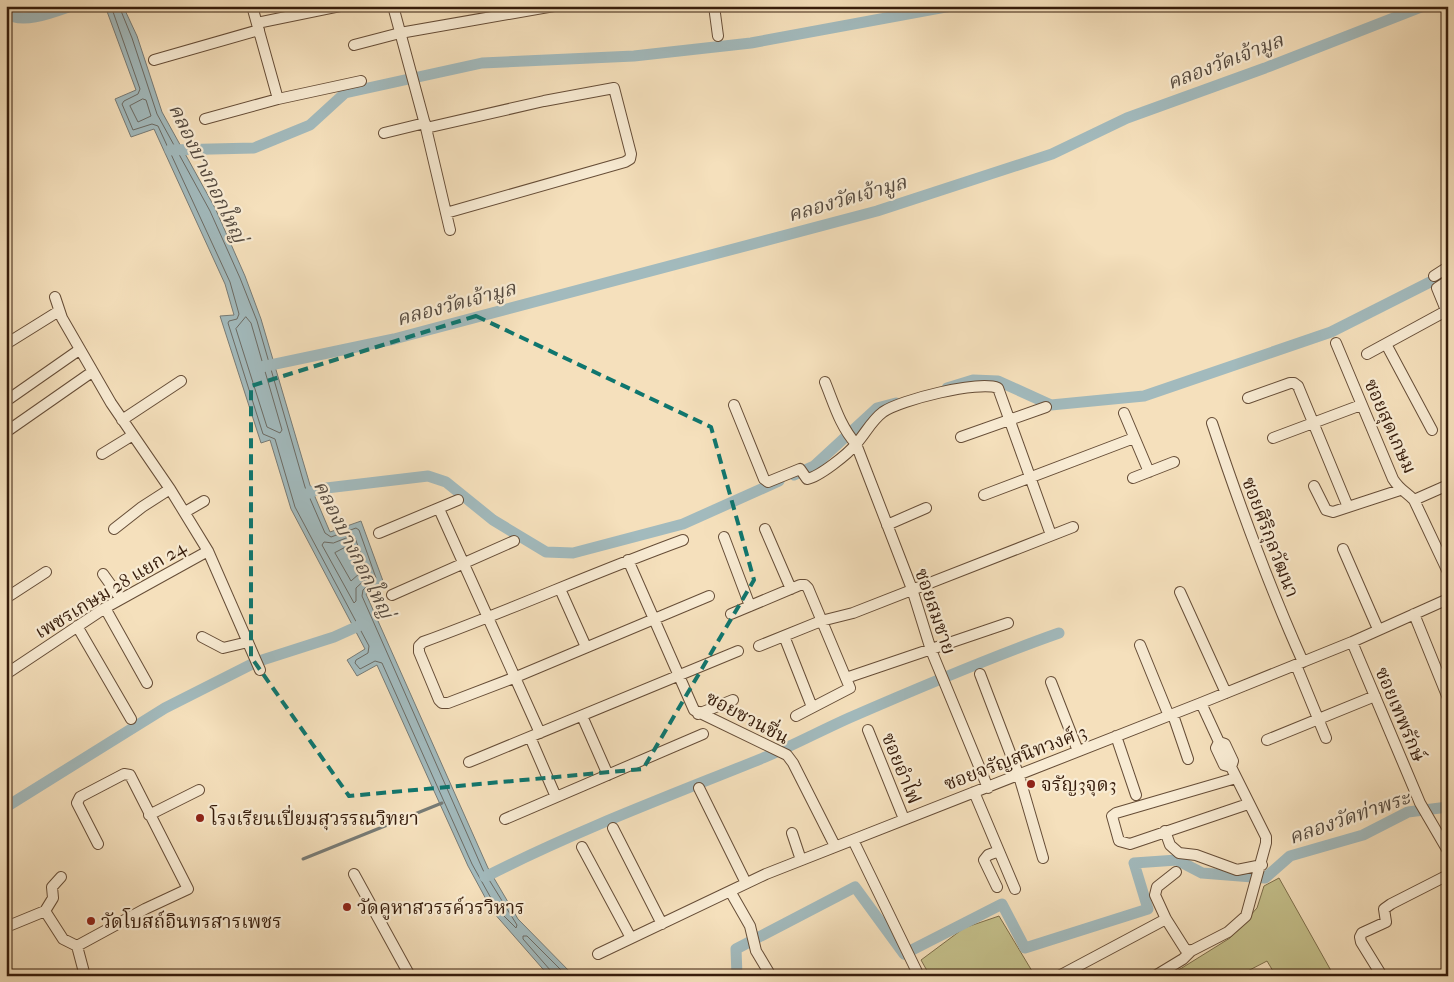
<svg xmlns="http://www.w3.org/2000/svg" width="1454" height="982" viewBox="0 0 1454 982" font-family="'IM FELL French Canon','Noto Serif Thai',serif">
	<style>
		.green { fill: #c4c08b; stroke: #7d6e4b }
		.water { fill: #a2babd; stroke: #777b76 }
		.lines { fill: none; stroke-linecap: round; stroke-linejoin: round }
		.shore { stroke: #6c6b64; stroke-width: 1 }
		.stream { stroke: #777b76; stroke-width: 3 }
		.canal { stroke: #a2babd; stroke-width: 11 }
		.minor-casing { stroke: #664d37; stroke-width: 12 }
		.minor { stroke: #f8ebd3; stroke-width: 10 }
		.marked { fill: none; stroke: #0f766e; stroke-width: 4; stroke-dasharray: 10 6; stroke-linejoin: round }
		.poi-dot { fill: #8f2418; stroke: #f8ebd3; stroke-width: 2 }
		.labels { text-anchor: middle; stroke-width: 4.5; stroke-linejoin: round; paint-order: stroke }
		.street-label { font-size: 19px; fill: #361c0b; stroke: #f8ebd3 }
		.poi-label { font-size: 19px; fill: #361c0b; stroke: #f8ebd3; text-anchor: start }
		.water-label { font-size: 20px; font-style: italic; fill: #564b40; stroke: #f8ebd3 }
	</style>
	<rect width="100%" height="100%" fill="#f5e0bc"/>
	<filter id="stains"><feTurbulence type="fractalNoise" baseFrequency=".004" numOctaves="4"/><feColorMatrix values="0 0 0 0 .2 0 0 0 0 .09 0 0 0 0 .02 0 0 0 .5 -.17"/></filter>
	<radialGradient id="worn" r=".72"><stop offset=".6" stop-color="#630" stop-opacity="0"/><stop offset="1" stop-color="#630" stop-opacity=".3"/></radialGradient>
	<path class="green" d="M1279,878L1334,976H1276L1267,961L1238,976H1169L1230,938L1257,908L1264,886Z
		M999,916L1035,976H930L921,960L964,928Z"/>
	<path class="water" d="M105,6H123L137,36L162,112L215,208L245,276L261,319L310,485L330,532L361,521L383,581L366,594L488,868L518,919L574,976H549L493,912L468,866L377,665L357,676L347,660L365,649L291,509L270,440L261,443L220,316L234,315L225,284L154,129L131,137L115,99L136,90Z"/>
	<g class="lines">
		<path class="shore" d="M111,6L140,89L138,94L124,101L122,104L133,130L152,124L158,126L230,282L239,314L237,319L229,321L228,323L263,434L275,439L295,507L369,646L368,653L356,660L355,663L360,669L375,661L382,663L472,864L497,909L516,928L517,925L483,870L362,596L363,590L376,578L359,530L356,528L331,537L325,533L305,487L257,321L240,278L210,211L157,114L132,38L119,6
			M143,99L146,100L151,116L138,122L130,106Z
			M246,317L251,323L282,430L280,433L267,427L236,329Z
			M352,536L355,538L369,576L356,588V601L354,603L322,545L324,542L333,543Z
			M348,546L351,547L360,573L351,581L335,553Z
			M552,976L551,971L523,939V936H527L567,976"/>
		<path class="stream" d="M303,859L442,803"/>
		<path class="canal" d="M6,13C22,25 54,12 71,6
			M170,150L254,148L310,125L345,93L482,63L634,56L751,43L951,6
			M261,367L394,339L877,211L1052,154L1127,118L1265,68L1424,6
			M947,388L973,380L998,381L1051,405L1144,396L1331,332L1442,276
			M794,475L814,466L877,408L896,403
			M300,497L318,489L428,476L446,482L493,520L546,552L573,553L683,524L779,481
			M6,807L165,708L256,662L334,637L365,623
			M485,877C575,831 669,796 763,758C792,746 820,731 849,718C918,688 988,658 1059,633
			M737,976L736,949L855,887L904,954L1002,904L1025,948L1148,909L1134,863L1177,860L1202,873L1265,878L1290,856L1363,835L1408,812L1448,807"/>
		<defs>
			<path id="minor" d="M252,6L278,99
				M393,6L426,128L450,230
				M714,6L718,36
				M257,23L340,6
				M354,45L400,33L554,6
				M154,60L259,30
				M205,119L278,99L361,81
				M426,128L544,101L614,88L631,154L630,159L625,162L446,213
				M384,133L425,123
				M1434,276L1448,267
				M1448,281L1437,288L1448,315
				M55,297L62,318L111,403L170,489L208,551L260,670
				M1336,343L1393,479C1399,489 1406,492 1414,500L1448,572
				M6,344L59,311
				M1386,344L1432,430
				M1367,354L1446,311
				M825,382C834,404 840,426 856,444L912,589L931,650L988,788
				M1248,398L1290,383H1294L1298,386L1348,507
				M6,401L79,350
				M734,405L764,479L768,482L800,469L807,479C819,477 848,454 856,444C866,433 871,421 883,412C900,400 979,380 998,388L1051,535
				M1124,413L1149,472
				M122,420L181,381
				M1212,423C1239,504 1268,584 1303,662
				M6,432L92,372
				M961,437L1046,407
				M1273,438L1361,405
				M102,454L133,435
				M1133,478L1174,462
				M1314,486L1326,510L1333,512L1400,490
				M984,495L1134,438
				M1414,500L1448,485
				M439,509L540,733
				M185,512L204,501
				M887,525L926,508
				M114,529L142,507L170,489
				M765,529L791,589
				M379,533L458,500
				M724,537L750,606
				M683,540C595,572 511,610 423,642L419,646V652L439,700L442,703H448L516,677L709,596
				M1343,549L1378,629
				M628,560L694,710L787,755L793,763L835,846
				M103,574L121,599
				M560,589L586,647
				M1180,592L1226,693
				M392,595L514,541
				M6,598L46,572
				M105,608L147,683
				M731,614L800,585H805L808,588L850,688L796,716
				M1414,614L1448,698
				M77,626L131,719
				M784,636L812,707
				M202,637L223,648L248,642
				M1352,642L1420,803L1448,851
				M1140,645L1169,716
				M759,646L821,621L853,613L1073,527
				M1296,665L1326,738
				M6,674L105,608L208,551
				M980,674L1019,776L1043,858
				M846,678L1008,623
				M1051,682L1078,751
				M1201,703L1219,742L1216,748L1224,765L1231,767
				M698,714L733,700
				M1173,715L1188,759
				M582,716L608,775
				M868,730L904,819
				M1116,736L1136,795
				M530,737L556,797
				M1267,740L1375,696
				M469,762L738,651
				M1236,778L1116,813L1112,816L1119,841L1130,844L1248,804
				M699,788L746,883
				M974,792L1015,889
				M149,815L199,790
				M505,819L703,734
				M613,828L662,924
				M1165,831L1170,845L1179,853L1196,855L1237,870L1262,865
				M792,833L801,860
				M853,840L919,976
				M582,847L631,938
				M1176,872L1157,887L1155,895L1166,919L1185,949L1191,951
				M354,874L410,976
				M997,887L984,860L988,855L999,851
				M730,891L750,926L756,951L771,976
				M45,911L53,898L52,887L61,877
				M6,927L45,911L63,939L77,946
				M598,954L766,874L1201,703L1352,642L1448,599
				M85,976L77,946L145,909L188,889L130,775L124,774L80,797L77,803L98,844
				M166,976H169
				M1059,976L1166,919
				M1155,976L1183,959L1191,951L1228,932L1246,916L1266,843V837L1231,767L1233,761L1225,744L1219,742
				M1382,976L1361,942L1360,937L1362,933L1386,922L1384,909L1391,904L1448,875"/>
		</defs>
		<use href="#minor" class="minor-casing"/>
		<use href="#minor" class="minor"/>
	</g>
	<path class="marked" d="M476,316L711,427L754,580L643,769L349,796L251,657V386Z"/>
	<g class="poi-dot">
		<circle cx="1031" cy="784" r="5"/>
		<circle cx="200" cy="818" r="5"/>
		<circle cx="347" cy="907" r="5"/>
		<circle cx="91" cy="921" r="5"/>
	</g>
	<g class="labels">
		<g class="street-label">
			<text transform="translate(1391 426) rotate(66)" y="7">ซอยสุดเกษม</text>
			<text transform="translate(1271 537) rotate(69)" y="7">ซอยศิริกุลวัฒนา</text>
			<text transform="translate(110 589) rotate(-31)" y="7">เพชรเกษม 28 แยก 24</text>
			<text transform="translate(936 611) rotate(71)" y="7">ซอยสมชาย</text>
			<text transform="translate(1401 714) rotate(67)" y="7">ซอยเทพรักษ์</text>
			<text transform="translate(748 717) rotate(28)" y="7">ซอยชวนชื่น</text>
			<text transform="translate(1015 757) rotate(-21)" y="7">ซอยจรัญสนิทวงศ์ 3</text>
			<text transform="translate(902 768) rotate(68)" y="7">ซอยอำไฟ</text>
		</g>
		<g class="poi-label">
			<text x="1041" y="791">จรัญ3จุด3</text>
			<text x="210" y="825">โรงเรียนเปี่ยมสุวรรณวิทยา</text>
			<text x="357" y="914">วัดคูหาสวรรค์วรวิหาร</text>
			<text x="101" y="928">วัดโบสถ์อินทรสารเพชร</text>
		</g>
		<g class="water-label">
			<text transform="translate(1225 61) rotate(-21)" y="7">คลองวัดเจ้ามูล</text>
			<text transform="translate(208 173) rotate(64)" y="7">คลองบางกอกใหญ่</text>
			<text transform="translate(847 198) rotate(-16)" y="7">คลองวัดเจ้ามูล</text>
			<text transform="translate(456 303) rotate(-15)" y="7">คลองวัดเจ้ามูล</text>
			<text transform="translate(354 549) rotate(63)" y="7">คลองบางกอกใหญ่</text>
			<text transform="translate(1349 817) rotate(-19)" y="7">คลองวัดท่าพระ</text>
		</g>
	</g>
	<rect width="1454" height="982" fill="none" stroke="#f5e0bc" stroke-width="25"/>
	<rect x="8" y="8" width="1439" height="967" fill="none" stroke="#361c0b" stroke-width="2.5"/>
	<rect x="12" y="12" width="1429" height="957" fill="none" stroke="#361c0b"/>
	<rect width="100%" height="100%" filter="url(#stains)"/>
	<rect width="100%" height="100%" fill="url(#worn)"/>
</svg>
